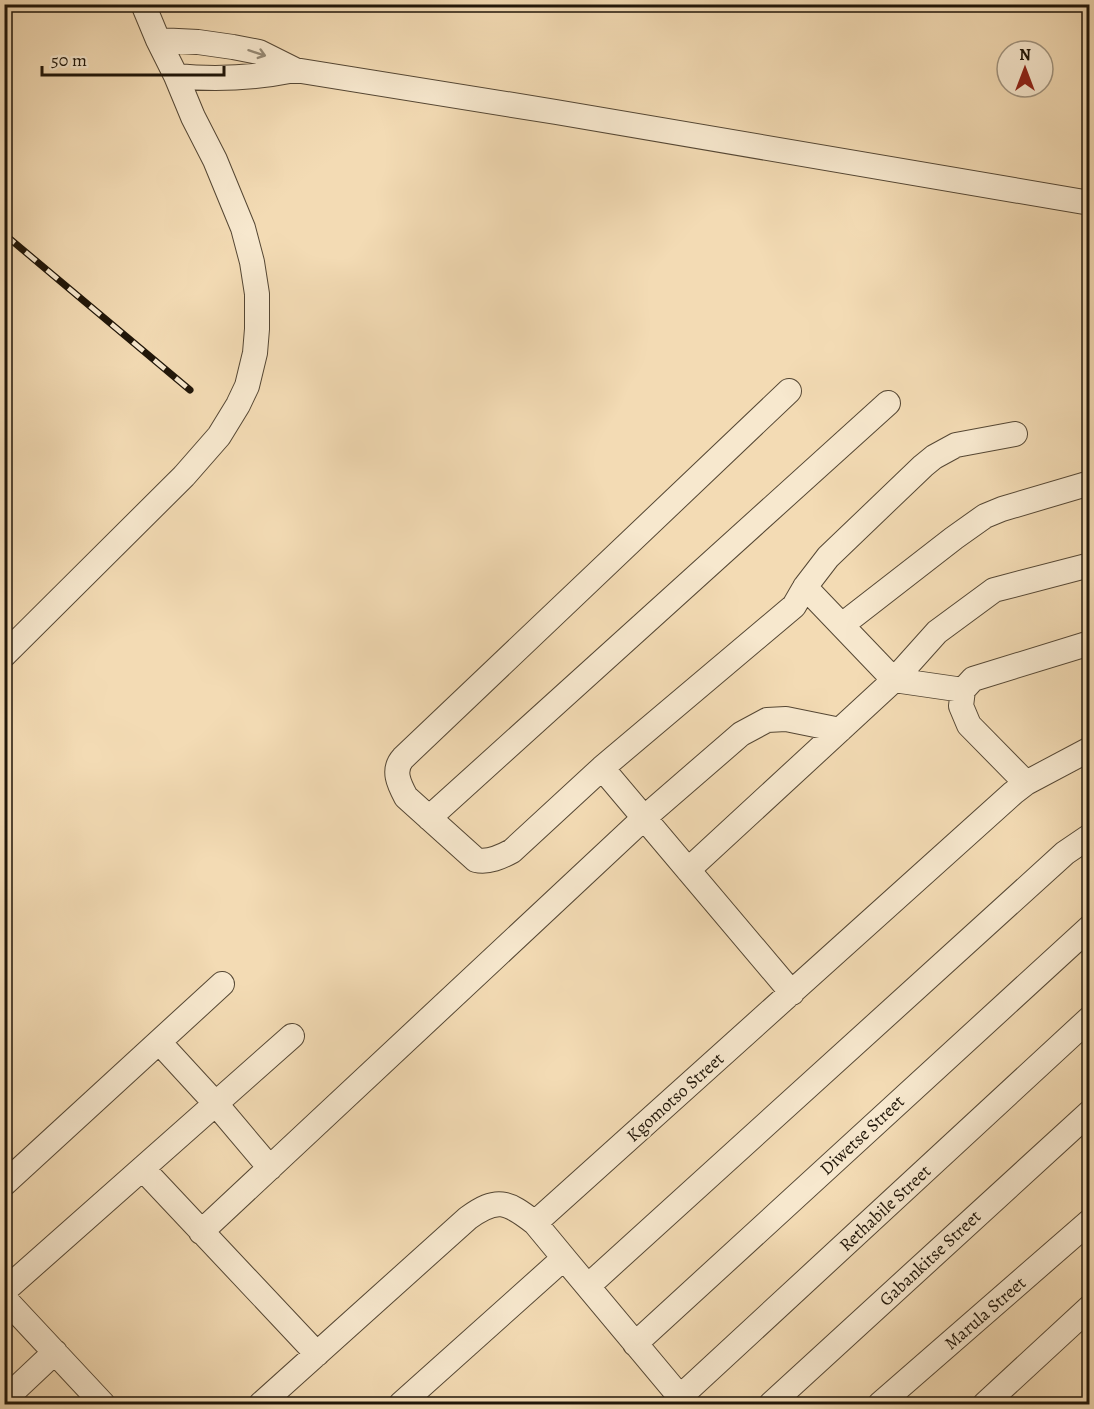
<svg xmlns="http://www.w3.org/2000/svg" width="1094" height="1409" viewBox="0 0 1094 1409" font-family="Alegreya,serif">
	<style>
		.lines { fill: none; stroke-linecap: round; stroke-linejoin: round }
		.minor-casing { stroke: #554734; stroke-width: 26 }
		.minor { stroke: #f7e8ce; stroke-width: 24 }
		.rail-casing { stroke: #201609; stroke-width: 7 }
		.rail { stroke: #f7e8ce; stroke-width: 4.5; stroke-dasharray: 14; stroke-linecap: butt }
		.oneway { stroke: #968a75 }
		.labels { text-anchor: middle; stroke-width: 4.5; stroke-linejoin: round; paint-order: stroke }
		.street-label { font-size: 18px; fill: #201609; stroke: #f7e8ce }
	</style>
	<rect width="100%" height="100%" fill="#f3dbb4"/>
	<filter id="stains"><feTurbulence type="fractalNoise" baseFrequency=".00333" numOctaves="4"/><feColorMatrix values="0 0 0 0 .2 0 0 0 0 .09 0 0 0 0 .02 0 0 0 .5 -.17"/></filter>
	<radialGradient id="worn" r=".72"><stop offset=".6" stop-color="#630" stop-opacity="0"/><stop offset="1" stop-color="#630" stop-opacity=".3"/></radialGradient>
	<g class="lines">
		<defs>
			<path id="minor" d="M158,40L198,42L233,47L259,52L295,70L556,112L1090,203
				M176,76C216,80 255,78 295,70
				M805,587L894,680L963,690
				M842,625L954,538L985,516L1002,509L1090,483
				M4,655L184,476L219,436L238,405L247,386L255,353L257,329V294L252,262L243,228L215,160L193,117L176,76L158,40L143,4
				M602,768L512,851C501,857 488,863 476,860L406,797C399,784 392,770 403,758L789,391
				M1026,783L969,725L961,706L963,690L973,679L1090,643
				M429,818L888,403
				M688,870L894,680L937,632L994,590L1090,565
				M792,993L602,768L794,606L805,587L828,557L923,466L934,457L956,445L1015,434
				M159,1042L216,1104L270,1168
				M143,1169L317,1354
				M4,1184L222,984
				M535,1223L564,1258
				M201,1232L644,818L741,734L767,720L786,719L840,730
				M588,1286L1065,853L1090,836
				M4,1291L292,1036
				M4,1298L103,1404
				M635,1344L1090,927
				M680,1397L1090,1018
				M4,1400L55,1352
				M261,1404L468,1218C497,1197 507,1201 535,1223L1013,793L1026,783L1090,749
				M401,1404L564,1258L686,1404
				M771,1404L1090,1112
				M880,1404L1090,1221
				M985,1404L1090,1307"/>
		</defs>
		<use href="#minor" class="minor-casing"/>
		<use href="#minor" class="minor"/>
		<defs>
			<path id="rail" d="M4,234L190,390"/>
		</defs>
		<use href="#rail" class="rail-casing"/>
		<use href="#rail" class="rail"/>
	</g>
	<defs><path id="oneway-shaft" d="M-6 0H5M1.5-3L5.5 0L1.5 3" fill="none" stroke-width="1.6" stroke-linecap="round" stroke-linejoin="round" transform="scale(1.5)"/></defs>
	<use class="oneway" href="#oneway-shaft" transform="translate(257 53) rotate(18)"/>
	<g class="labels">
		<g class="street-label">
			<text transform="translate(675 1097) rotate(-42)" y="6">Kgomotso Street</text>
			<text transform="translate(862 1135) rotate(-43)" y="6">Diwetse Street</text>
			<text transform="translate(885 1208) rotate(-43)" y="6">Rethabile Street</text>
			<text transform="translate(930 1258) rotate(-43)" y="6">Gabankitse Street</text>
			<text transform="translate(985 1313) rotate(-41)" y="6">Marula Street</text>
		</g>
	</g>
	<rect width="1094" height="1409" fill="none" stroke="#f3dbb4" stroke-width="24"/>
	<rect x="6" y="6" width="1082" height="1397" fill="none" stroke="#201609" stroke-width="3"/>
	<rect x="12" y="12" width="1070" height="1385" fill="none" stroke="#201609" stroke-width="1.5"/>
	<g transform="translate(1025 69)"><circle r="28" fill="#f7e8ce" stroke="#a1947f" stroke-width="1.5"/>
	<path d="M0-4.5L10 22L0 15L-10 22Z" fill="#8f2418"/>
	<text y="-9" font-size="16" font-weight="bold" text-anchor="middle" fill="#201609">N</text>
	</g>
	<path d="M42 66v9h182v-9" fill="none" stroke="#201609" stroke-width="3"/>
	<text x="51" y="66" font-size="18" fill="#201609" stroke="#f7e8ce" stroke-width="4.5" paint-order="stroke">50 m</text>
	<rect width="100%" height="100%" filter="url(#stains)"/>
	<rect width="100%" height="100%" fill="url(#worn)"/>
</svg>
